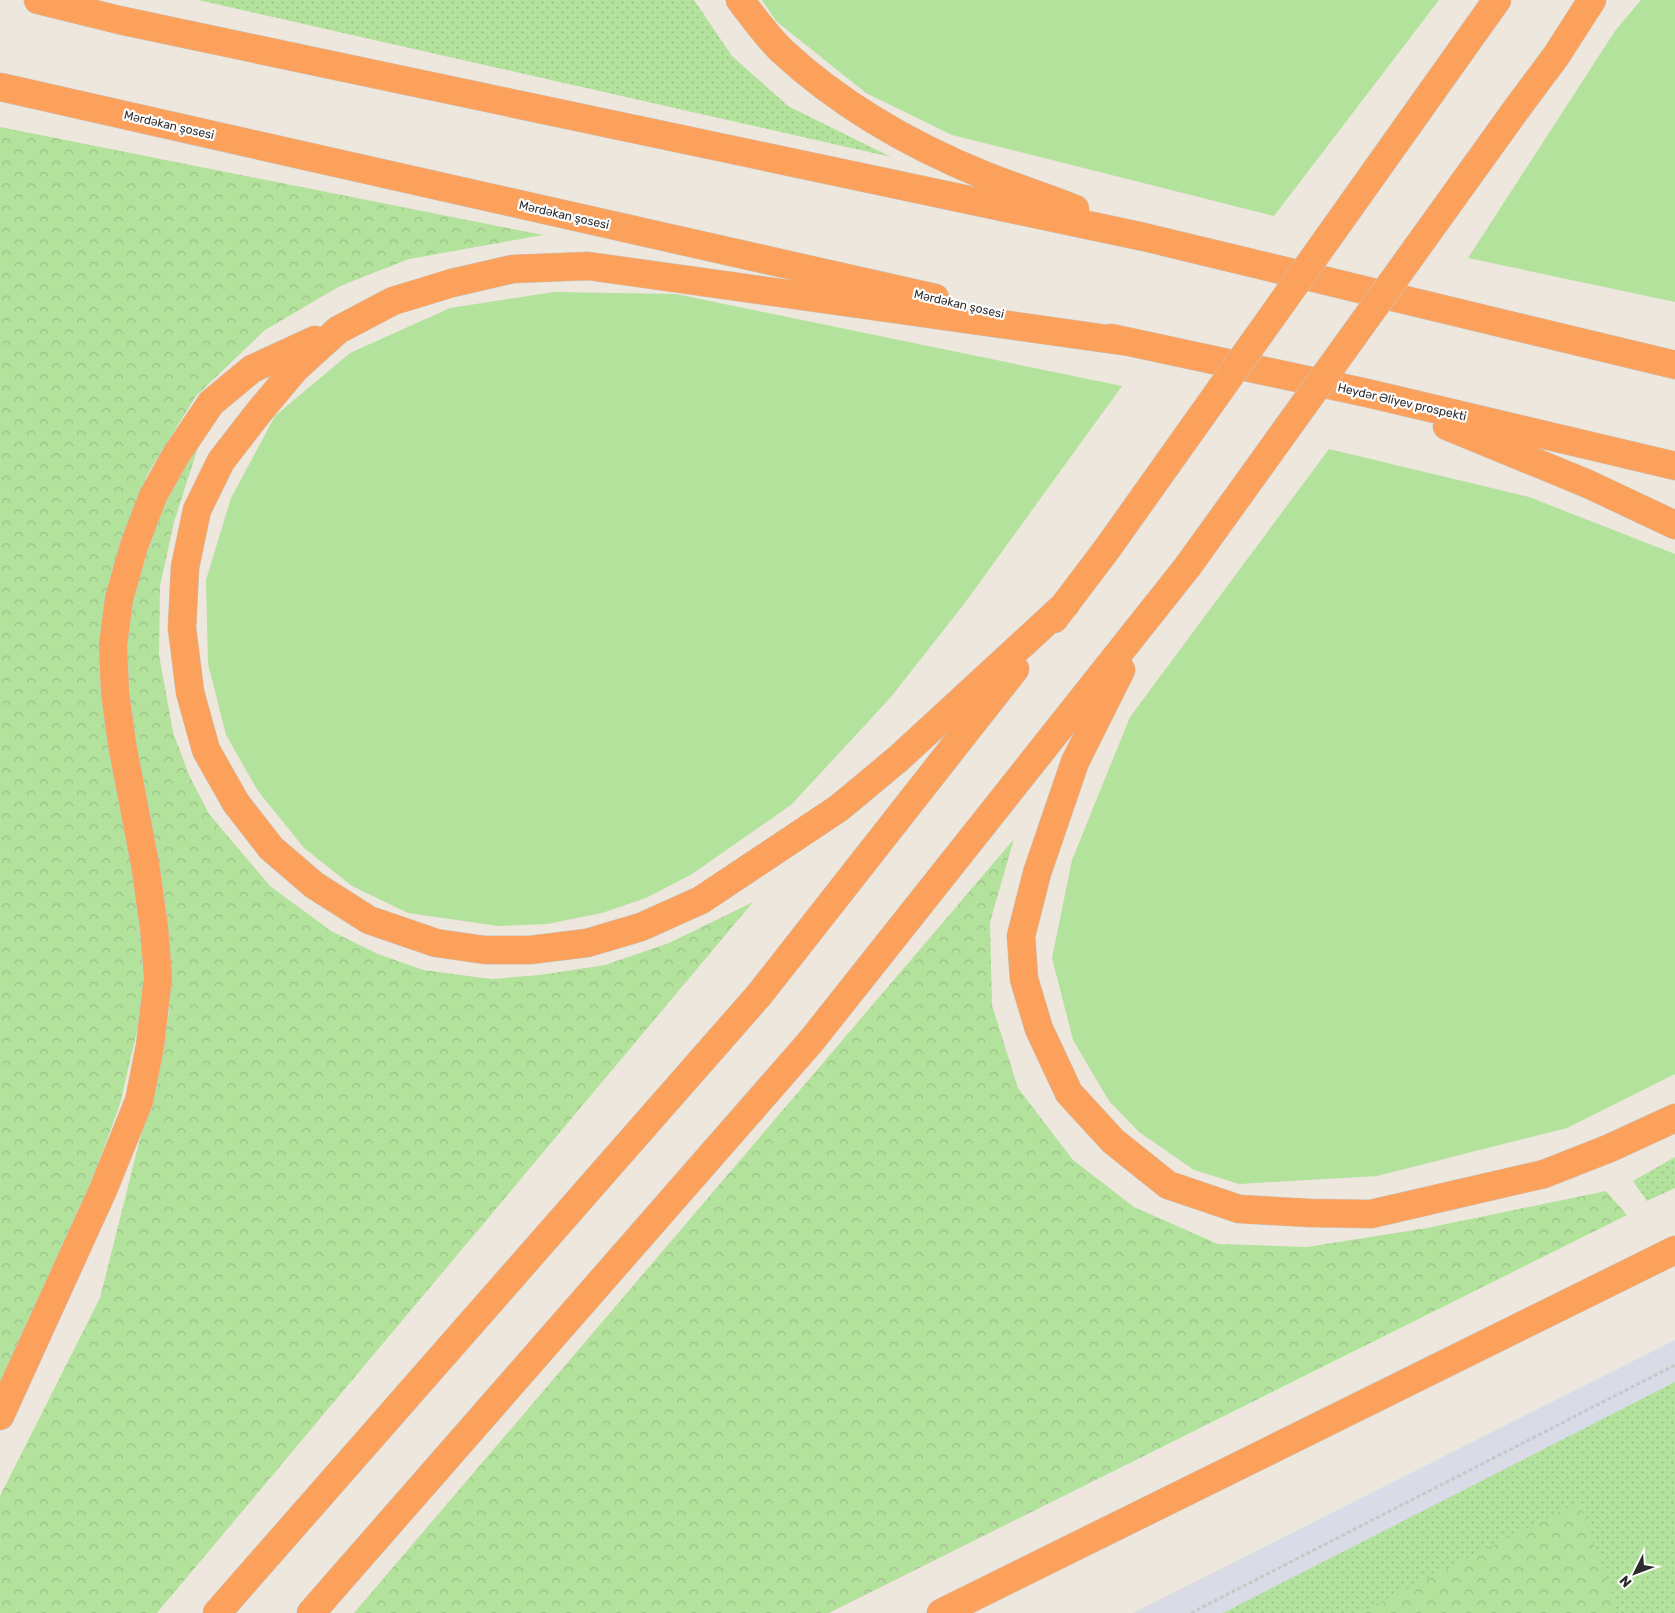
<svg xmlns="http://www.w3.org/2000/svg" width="1675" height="1613" viewBox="0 0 1675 1613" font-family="Rubik,sans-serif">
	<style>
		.airport { fill: #d9dbe6 }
		.grass { fill: url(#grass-dots) }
		.forest { fill: url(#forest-crowns) }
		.park { fill: #b3e29c }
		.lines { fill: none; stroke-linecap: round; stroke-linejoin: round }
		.highway-casing { stroke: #c8c8c8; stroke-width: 29 }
		.path { stroke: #c8c8c8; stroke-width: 3; stroke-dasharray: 4 2.5; stroke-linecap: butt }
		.highway { stroke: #fba15b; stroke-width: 28 }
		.highway-bridge-casing { stroke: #c8c8c8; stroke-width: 29; stroke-linecap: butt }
		.highway-bridge { stroke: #fba15b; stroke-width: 28 }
		.labels { text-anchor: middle; stroke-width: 4.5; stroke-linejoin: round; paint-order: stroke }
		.street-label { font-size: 12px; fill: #2c2c2c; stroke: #fff }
	</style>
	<defs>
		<pattern id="grass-dots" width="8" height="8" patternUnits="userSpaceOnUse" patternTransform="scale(1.25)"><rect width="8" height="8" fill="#b3e29c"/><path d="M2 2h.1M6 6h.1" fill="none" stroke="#9ac287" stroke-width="1.8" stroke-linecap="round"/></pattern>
		<pattern id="forest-crowns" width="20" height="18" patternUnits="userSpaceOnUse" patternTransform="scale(1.25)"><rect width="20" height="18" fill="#b3e29c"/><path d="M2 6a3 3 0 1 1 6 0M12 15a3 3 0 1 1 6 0" fill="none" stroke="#9ac287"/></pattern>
	</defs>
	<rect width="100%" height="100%" fill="#ede7de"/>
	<path class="airport" d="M1675,1340V1613H1133Z"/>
	<path class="grass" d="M198,0H694L732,56L788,106L891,157Z
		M1675,1157V1188L1647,1201L1633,1181Z
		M1675,1382V1613H1223Z"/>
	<path class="forest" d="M0,127L543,235L409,259L340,286L265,330L196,396L147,475L114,572L99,655L115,766L147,924L141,1014L120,1104L93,1178L0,1385Z
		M203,432L174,522L160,586L159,655L173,732L189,775L209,814L270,886L331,931L378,954L423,970L491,979L540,975L605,965L669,943L753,902L157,1613H0V1496L100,1298L154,1083L169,1014L170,945L157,853L136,753L128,698L126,638L134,589L147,543L167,492Z
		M1014,839L990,922L992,1005L1018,1088L1073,1160L1134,1207L1218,1244L1307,1247L1427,1228L1606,1191L1627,1215L829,1613H354Z
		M1579,1502L1618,1613H1359Z"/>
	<path class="park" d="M762,0H1439L1274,216L952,135L866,93L776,21Z
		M1641,0H1675V302L1468,258L1615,31Z
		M554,292L676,294L1122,386L964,604L891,697L791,805L692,874L646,898L602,913L547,924L498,926L408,913L352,886L304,848L258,791L226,735L208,664L206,580L231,498L275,416L350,353L450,308Z
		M1329,449L1529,497L1675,554V1074L1567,1128L1377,1176L1239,1184L1194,1170L1139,1132L1109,1101L1073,1040L1052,958L1072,860L1130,717Z"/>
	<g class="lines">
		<defs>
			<path id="highway" d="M38,0L119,20L1144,237L1675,365
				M740,0C753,17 766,35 781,50C840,105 912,146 986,176C1016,188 1046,197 1075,209
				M0,87L935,298
				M1433,90L1497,0
				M1518,107L1556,56L1592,0
				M1111,338L1367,393L1675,466
				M1447,426L1588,484L1675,525
				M1066,604L899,758L839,808L701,900L641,927L587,943L530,950H485L436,943L369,920L314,885L271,848L236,803L206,750L190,692L182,628L185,567L197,510L221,461L259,412L295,369L338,330L393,301L452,283L513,269L588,266L1129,342
				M1054,619L1107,549
				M1121,670L1075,762L1037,873L1021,936L1024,979L1039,1029L1069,1093L1113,1141L1168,1185L1239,1209L1310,1213L1371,1214L1544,1174L1610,1148L1675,1118
				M0,1416L103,1190L139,1101L150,1046L158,977L154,927L145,864L122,744L115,692L113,645L119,599L134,546L153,496L176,455L211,403L252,369L315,340
				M217,1613L759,995L1015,669
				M311,1613L812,1040L1188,566
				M941,1613L1675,1250"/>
		</defs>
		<use href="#highway" class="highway-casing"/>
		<path class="path" d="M1191,1613L1675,1365"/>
		<use href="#highway" class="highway"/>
		<defs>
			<path id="highway-bridge" d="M1107,549L1433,90
				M1188,566L1518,107"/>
		</defs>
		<use href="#highway-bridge" class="highway-bridge-casing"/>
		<use href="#highway-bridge" class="highway-bridge"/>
	</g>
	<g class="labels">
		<g class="street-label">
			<text transform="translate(169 125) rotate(13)" y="4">Mərdəkan şosesi</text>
			<text transform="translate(564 215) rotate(13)" y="4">Mərdəkan şosesi</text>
			<text transform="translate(959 304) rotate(13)" y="4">Mərdəkan şosesi</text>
			<text transform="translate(1402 402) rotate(13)" y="4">Heydər Əliyev prospekti</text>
		</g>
	</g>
	<g transform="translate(1635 1573) rotate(228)" stroke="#ffffff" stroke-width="4" paint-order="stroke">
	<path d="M0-4L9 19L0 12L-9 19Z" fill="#2c2c2c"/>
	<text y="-8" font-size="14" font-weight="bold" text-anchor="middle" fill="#2c2c2c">N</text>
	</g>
</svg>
